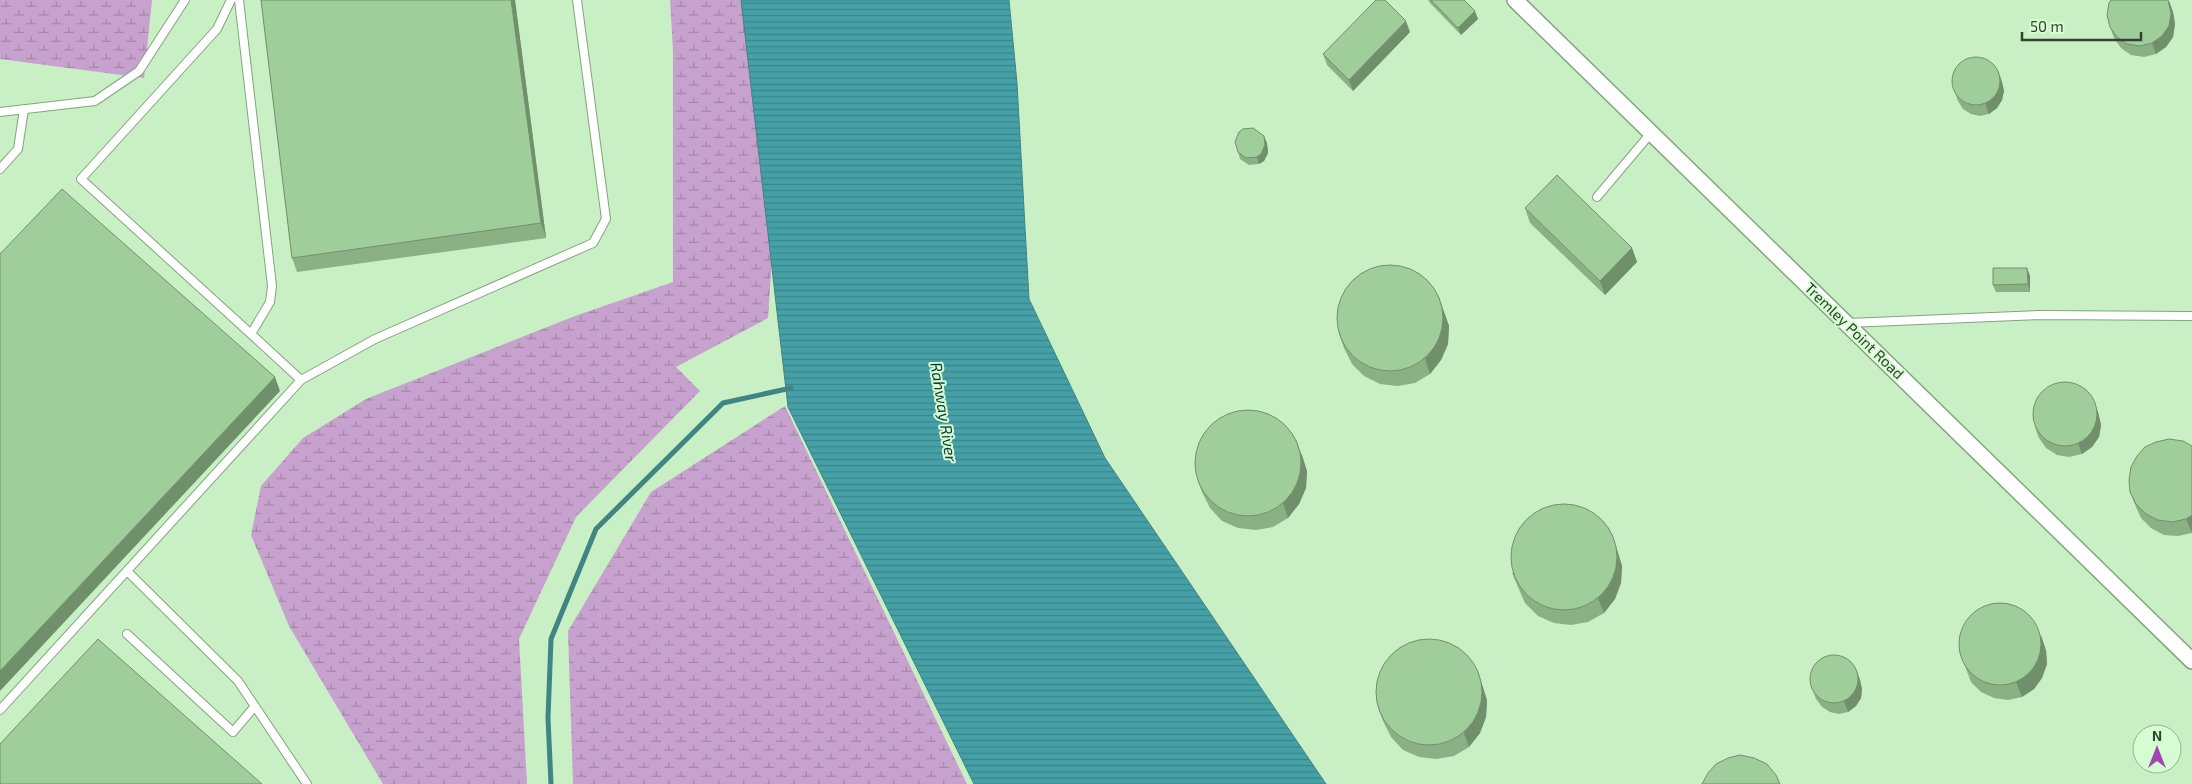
<svg xmlns="http://www.w3.org/2000/svg" width="2192" height="784" viewBox="0 0 2192 784" font-family="'Exo 2',sans-serif">
	<style>
		.wetland { fill: url(#wetland-marsh) }
		.water { fill: url(#water-rules); stroke: #408484 }
		.lines { fill: none; stroke-linecap: round; stroke-linejoin: round }
		.stream { stroke: #408484; stroke-width: 5 }
		.lane-casing { stroke: #82a57d; stroke-width: 10 }
		.street-casing { stroke: #82a57d; stroke-width: 18 }
		.lane { stroke: #fff; stroke-width: 8 }
		.street { stroke: #fff; stroke-width: 15 }
		.wall { fill: #8ab184 }
		.shaded-wall { fill: #70906c }
		.building { fill: #a0ce9a; stroke: #70906c }
		.labels { text-anchor: middle; stroke-width: 4; stroke-linejoin: round; paint-order: stroke }
		.street-label { font-size: 15px; fill: #334231; stroke: #d6fcd1 }
		.water-label { font-size: 16px; font-style: italic; fill: #0d393c; stroke: #d6fcd1 }
	</style>
	<defs>
		<pattern id="wetland-marsh" width="20" height="14" patternUnits="userSpaceOnUse" patternTransform="scale(1.25)"><rect width="20" height="14" fill="#c8a2ce"/><path d="M1 5h8M5 5V1M11 12h8M15 12V8" fill="none" stroke="#a386a8"/></pattern>
		<pattern id="water-rules" width="6" height="5" patternUnits="userSpaceOnUse" patternTransform="scale(1.25)"><rect width="6" height="5" fill="#45a1a7"/><path d="M0 2.5h6" fill="none" stroke="#3a8589"/></pattern>
	</defs>
	<rect width="100%" height="100%" fill="#c9efc4"/>
	<path class="wetland" d="M0,0H152L144,78L0,59Z
		M670,0H767L775,214L768,318L676,367L700,391L576,517L519,639L527,784H383L289,626L251,535L261,486L303,438L366,399L575,316L673,282V51Z
		M785,406L967,784H573L568,631L651,492Z"/>
	<path class="water" d="M741,0H1009L1017,83L1029,299L1105,458L1326,784H974L788,407Z"/>
	<g class="lines">
		<path class="stream" d="M551,784L548,718L551,639L596,529L723,403L791,388"/>
		<defs>
			<path id="lane" d="M231,0L217,29L81,179L251,334L270,302L272,286L239,0
				M0,112L95,101L139,71L185,0
				M0,169L18,149L24,109
				M1597,197L1651,133
				M1848,323L2039,315L2192,316
				M251,334L301,380
				M127,571L238,681L307,784
				M127,634L233,732L255,706
				M0,710L301,380L375,339L593,243L606,219L577,0"/>
			<path id="street" d="M1515,0L2192,661"/>
		</defs>
		<use href="#lane" class="lane-casing"/>
		<use href="#street" class="street-casing"/>
		<use href="#lane" class="lane"/>
		<use href="#street" class="street"/>
	</g>
	<path class="wall" d="M261,0H515L546,238L297,272L292,258Z
		M1428,0H1464L1478,19L1461,35L1430,3Z
		M2169,1L2173,12L2175,24L2173,37L2166,47L2156,54L2144,57L2131,55L2121,48L2114,38L2110,27Z
		M1410,32L1353,91L1327,65L1323,54Z
		M1998,71L2002,82L2004,91L2002,100L1997,108L1989,114L1980,116L1971,114L1963,109L1958,101L1954,90Z
		M1267,143L1268,153L1264,161L1259,164L1249,165L1240,159L1238,152Z
		M1525,208L1632,248L1637,262L1605,295L1530,223Z
		M2027,268L2030,276V292H1996L1993,285Z
		M1438,295L1449,326L1448,344L1441,360L1430,374L1415,383L1398,386L1380,384L1364,376L1352,364L1344,348L1339,334Z
		M2098,412L2101,425L2099,437L2092,447L2082,454L2069,457L2057,455L2046,448L2039,438L2035,427Z
		M2156,442L2192,533L2178,536L2164,535L2151,528L2141,518L2136,507L2130,492Z
		M1302,454L1307,471L1306,488L1299,504L1288,518L1273,527L1256,530L1238,528L1222,521L1210,508L1202,492L1197,478Z
		M1617,549L1622,566L1621,583L1615,599L1604,613L1588,622L1571,625L1554,623L1538,616L1525,603L1518,587L1512,573Z
		M2046,650L2047,664L2042,678L2034,689L2022,697L2008,700L1994,698L1981,692L1971,682L1961,656Z
		M1477,669L1487,700L1486,717L1480,733L1469,747L1454,756L1436,759L1419,757L1403,750L1391,737L1383,721L1378,707Z
		M1856,669L1860,680L1862,689L1861,698L1856,706L1848,712L1839,714L1830,712L1822,707L1816,699L1812,688Z"/>
	<path class="shaded-wall" d="M511,0H515L546,238L541,223Z
		M2169,1L2173,12L2175,24L2173,37L2166,47L2156,54L2152,43Z
		M1475,11L1478,19L1461,35L1458,28Z
		M1406,21L1410,32L1353,91L1349,80Z
		M1998,71L2002,82L2004,91L2002,100L1997,108L1989,114L1985,103Z
		M1264,136L1267,143L1268,153L1264,161L1259,164L1257,157Z
		M1632,248L1637,262L1605,295L1600,281Z
		M2027,268L2030,276V292L2028,284Z
		M1438,295L1449,326L1448,344L1441,360L1430,374L1425,359Z
		M275,377L280,391L0,691V671Z
		M2094,401L2098,412L2101,425L2099,437L2092,447L2082,454L2078,443Z
		M1296,439L1307,471L1306,488L1299,504L1288,518L1283,503Z
		M2192,515V533L2186,519Z
		M1612,534L1622,566L1621,583L1615,599L1604,613L1598,598Z
		M2041,635L2046,650L2047,664L2042,678L2034,689L2022,697L2016,682Z
		M1477,669L1487,700L1486,717L1480,733L1469,747L1464,733Z
		M1856,669L1860,680L1862,689L1861,698L1856,706L1848,712L1844,701Z"/>
	<path class="building" d="M261,0H511L541,223L292,258Z
		M1376,0H1385L1406,21L1349,80L1323,54Z
		M1431,0H1464L1475,11L1458,28Z
		M2111,0H2168L2171,13L2169,26L2162,36L2152,43L2140,46L2127,44L2117,37L2110,27L2107,15L2109,3Z
		M1952 81a24 24 0 1 1 48 0a24 24 0 1 1-48 0Z
		M1253,128L1264,136L1265,145L1261,154L1257,157L1246,158L1238,152L1235,142L1239,132L1243,129Z
		M1557,175L1632,248L1600,281L1525,208Z
		M62,189L275,377L0,671V254Z
		M1337 318a53 53 0 1 1 106 0a53 53 0 1 1-106 0Z
		M1993,268H2027L2028,284L1993,285Z
		M2033 414a32 32 0 1 1 64 0a32 32 0 1 1-64 0Z
		M1195 463a53 53 0 1 1 106 0a53 53 0 1 1-106 0Z
		M2169,439L2183,441L2192,446V515L2186,519L2172,522L2158,520L2146,514L2136,504L2130,492L2129,480L2131,467L2137,456L2145,447L2156,442Z
		M1511 557a53 53 0 1 1 106 0a53 53 0 1 1-106 0Z
		M1959 644a41 41 0 1 1 82 0a41 41 0 1 1-82 0Z
		M98,639L262,784H0V744Z
		M1376 692a53 53 0 1 1 106 0a53 53 0 1 1-106 0Z
		M1810 679a24 24 0 1 1 48 0a24 24 0 1 1-48 0Z
		M1740,755L1754,758L1767,764L1776,775L1780,784H1702L1708,773L1716,764L1728,758Z"/>
	<g class="labels">
		<g class="street-label">
			<text transform="translate(1854 331) rotate(44)" y="5">Tremley Point Road</text>
		</g>
		<g class="water-label">
			<text transform="translate(944 412) rotate(81)" y="6">Rahway River</text>
		</g>
	</g>
	<g transform="translate(2157 749)"><circle r="24" fill="#d6fcd1" stroke="#95b291"/>
	<path d="M0-4L9 19L0 12L-9 19Z" fill="#a247b2"/>
	<text y="-8" font-size="14" font-weight="bold" text-anchor="middle" fill="#334231">N</text>
	</g>
	<path d="M2022 32v8h119v-8" fill="none" stroke="#334231" stroke-width="2.5"/>
	<text x="2030" y="32" font-size="15" fill="#334231" stroke="#d6fcd1" stroke-width="4" paint-order="stroke">50 m</text>
</svg>
